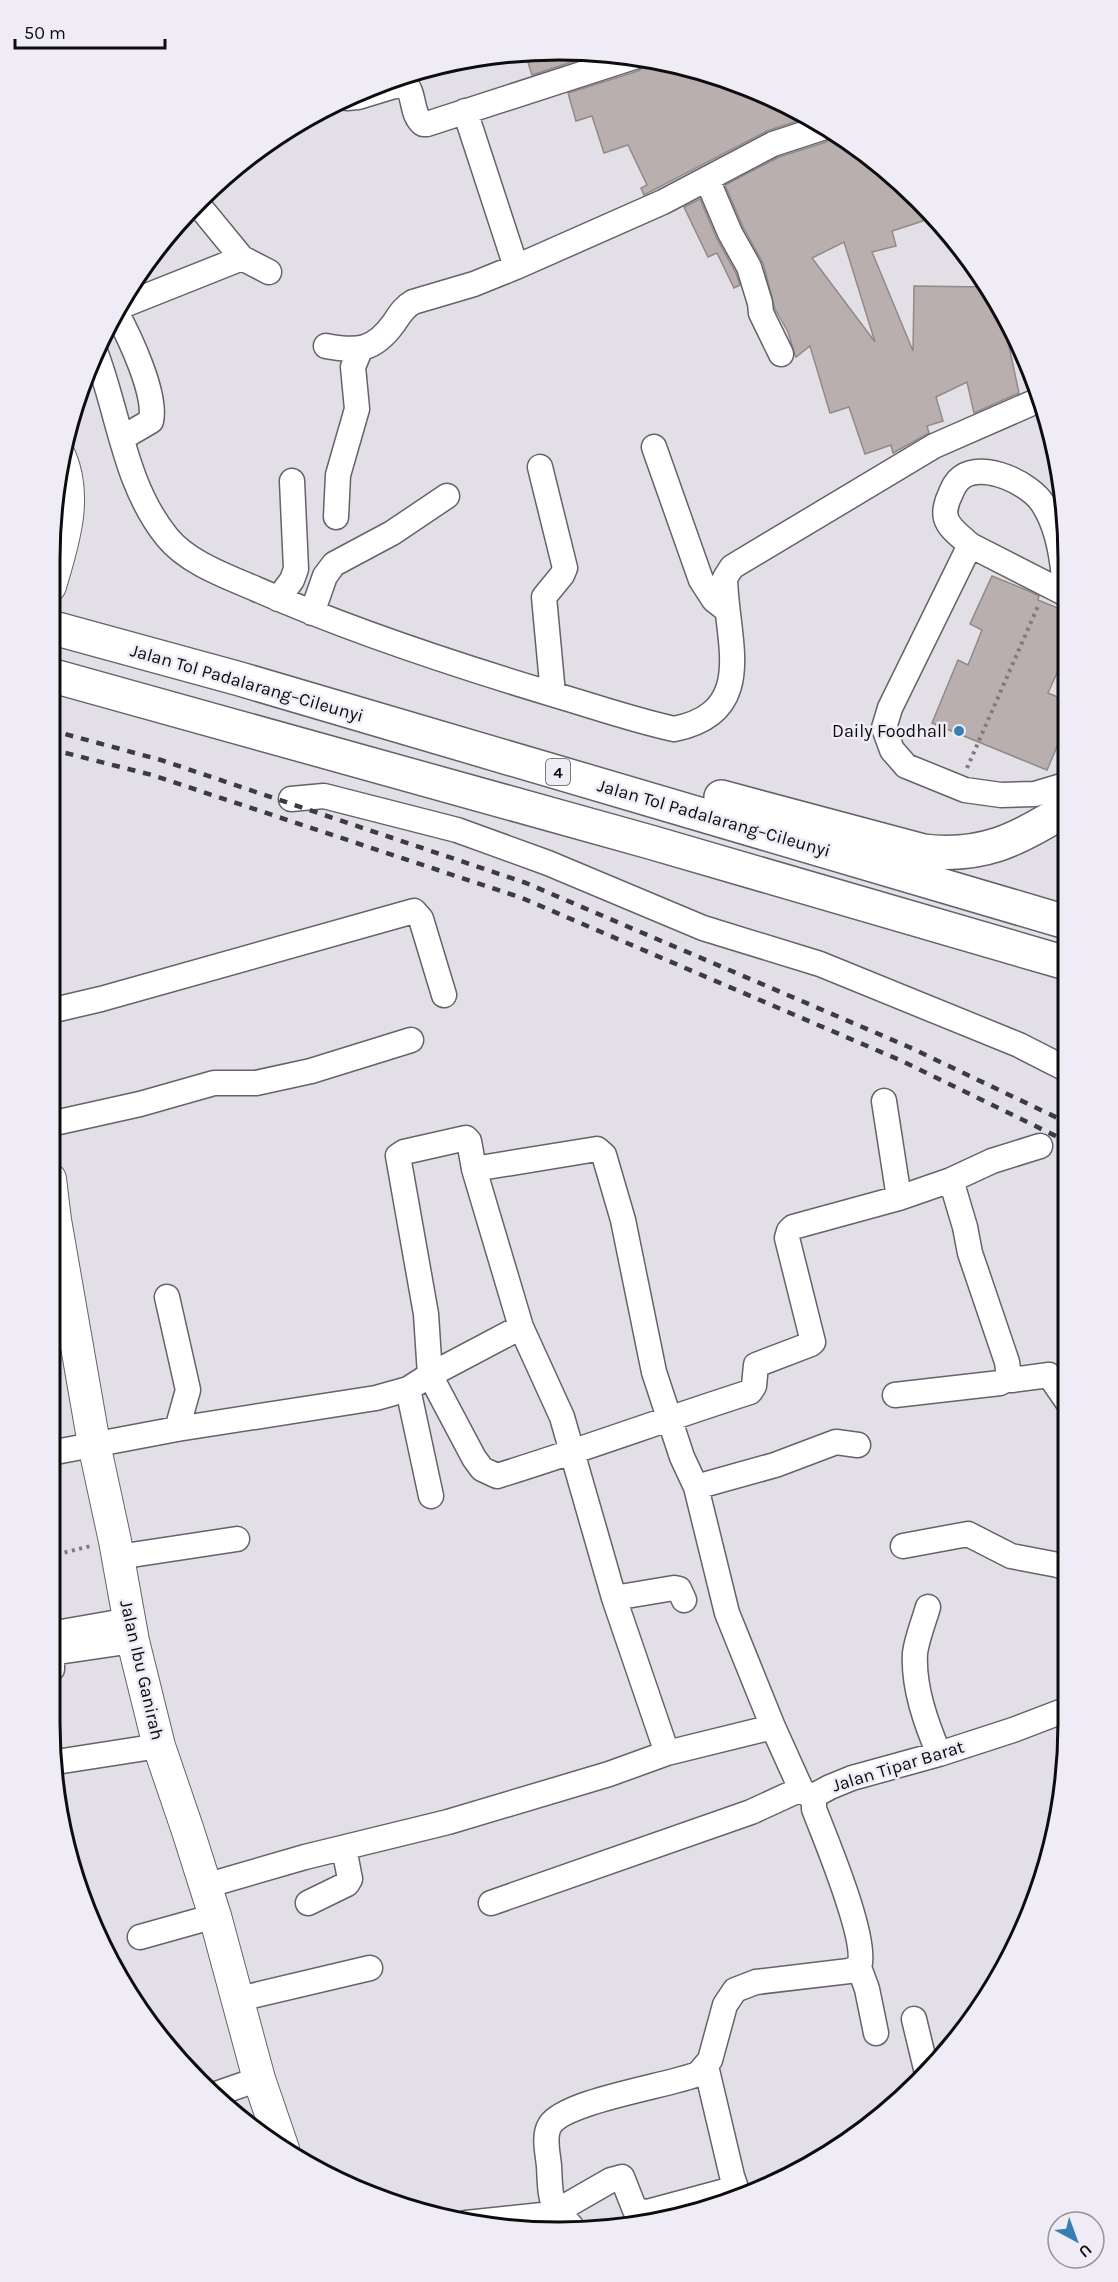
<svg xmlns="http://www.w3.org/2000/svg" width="1118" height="2282" viewBox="0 0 1118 2282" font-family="Karla,sans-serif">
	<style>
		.building { fill: #b9afae; stroke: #938988; stroke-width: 1.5; fill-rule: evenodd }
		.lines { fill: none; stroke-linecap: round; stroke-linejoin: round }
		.minor-casing { stroke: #65626a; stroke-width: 27 }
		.major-casing { stroke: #65626a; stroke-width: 34 }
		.highway-casing { stroke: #65626a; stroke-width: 36 }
		.path { stroke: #7d7b80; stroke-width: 4; stroke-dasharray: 3 4.5; stroke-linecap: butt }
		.minor { stroke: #fff; stroke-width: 24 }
		.major { stroke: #fff; stroke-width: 32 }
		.highway { stroke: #fff; stroke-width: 33 }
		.rail { stroke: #3c3b3f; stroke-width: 4.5; stroke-dasharray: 8 8; stroke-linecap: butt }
		.poi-dot { fill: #377eb3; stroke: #efecf5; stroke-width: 2 }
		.labels { text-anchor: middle; stroke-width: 5; stroke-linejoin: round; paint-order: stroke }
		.shield { fill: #efecf5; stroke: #514f54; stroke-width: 1.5 }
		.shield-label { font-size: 16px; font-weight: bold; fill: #0d0c0f }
		.street-label { font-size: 18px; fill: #0d0c0f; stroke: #efecf5 }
		.poi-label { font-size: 18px; fill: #0d0c0f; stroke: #efecf5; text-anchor: end }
		.rim { fill: none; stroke: #0d0c0f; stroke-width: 3 }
	</style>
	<rect width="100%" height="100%" fill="#e2dfe7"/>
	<path class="building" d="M559,50L599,53L532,75L525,53Z
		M648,58L659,59L754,88L806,118L767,131L644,195L641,188L647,185L628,145L604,153L592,116L576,121L568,93L638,71L645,66Z
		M834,135L869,155L918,203L923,221L892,231L896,246L872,252L913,351L914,286L985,287L1003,318L1019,393L974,413L967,382L936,397L943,421L927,426L929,433L893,453L891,445L865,454L849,407L830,413L810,346L796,357L795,355L788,332L775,309L763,263L743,227L725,185L779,157L826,142ZM844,242L875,342L812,258Z
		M700,199L717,239L736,273L740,285L734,288L717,253L708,257L684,207Z
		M992,576L1029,591L1039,596L1038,600L1065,611V655L1048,693L1065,700V728L1047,770L932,723L958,660L968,665L982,630L970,624Z"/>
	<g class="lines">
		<defs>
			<path id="minor" d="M347,98L358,97L404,83C416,93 410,114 423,124H427L634,57
				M465,111L516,267
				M707,179L730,233L749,267L760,303L761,313L781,354
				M196,202L242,258L269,272
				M119,307L242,258
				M116,312C129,336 157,394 151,421L122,438
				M326,346C357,352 374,351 394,323C400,314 404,307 413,302L474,284L516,267L663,202L773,144L822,128
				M95,351C119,413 124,484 167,537C188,563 226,576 256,589C351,631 452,664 552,694C593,706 633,720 674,729C759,712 726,640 725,578L732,567L934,446L1039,400
				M654,447L701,580L714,600L727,610
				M540,467L565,568L562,575L544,597L553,694
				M336,517L338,475L357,409L353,367L360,350
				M970,545C962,537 949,529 946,518C944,511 947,501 950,495C953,488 955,482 962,477C984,461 1031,484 1043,504C1056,524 1062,555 1064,579
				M1064,593L970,545L890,708L884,728L892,750L906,766L965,790L1001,795L1035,794L1065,785
				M278,599L292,580L296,569L292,481
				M312,613L325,576L334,564L392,533L447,496
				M291,799L324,796L457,830L548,863L703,928L820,964L1019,1045L1066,1069
				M50,1011L101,999L414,911L421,919L444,995
				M884,1101L899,1198
				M50,1124L140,1104L214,1083H256L311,1071L411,1040
				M466,1138L469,1141L474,1169L521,1327L430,1375L426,1314L398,1156L404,1152Z
				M474,1169L597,1149L604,1155L623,1220L654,1372L682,1457L696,1487L727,1613L773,1727L801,1789
				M167,1297L188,1390L177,1429
				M521,1327L562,1417L614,1598L667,1753
				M1009,1378L1012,1380L1049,1375L1067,1401
				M408,1389L431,1496
				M895,1395L1000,1383L1009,1378L1007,1362L970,1253L965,1227L951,1180
				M50,1453L177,1429L376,1398L408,1389L430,1375L474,1458L482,1469L497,1476C582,1450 665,1419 750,1392L754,1386L756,1365L811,1344L813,1342L787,1238L789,1231L793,1227L899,1198L951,1180L992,1161L1040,1146
				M696,1487L775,1465L836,1442L858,1445
				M903,1546L968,1534L1011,1556L1058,1565L1068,1569
				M118,1557L237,1539
				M614,1598L674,1588L679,1589L684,1600
				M928,1607C924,1621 917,1638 915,1653C913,1687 926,1723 939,1754
				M50,1634L130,1620
				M52,1669V1655L58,1652L133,1641
				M56,1762L159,1746
				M205,1886L305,1857L448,1822L609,1774L667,1753L773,1727
				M308,1903L347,1884L350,1879L344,1848
				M491,1903L751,1812L801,1789L812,1798
				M140,1937L215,1916
				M859,1967L867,1989L876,2033
				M239,1999L370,1968
				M914,2019L927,2073
				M706,2066L732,2176L738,2194
				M213,2095L259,2079
				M466,2223L542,2215L557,2211C549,2198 550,2181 549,2166C548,2154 543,2136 550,2125C565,2101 667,2086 698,2074L710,2060L725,2005L735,1990L756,1982L849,1971L859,1967C869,1941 825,1838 814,1809V1800L817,1794L830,1787L852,1778L939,1754L1013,1730L1068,1709
				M571,2226L557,2211L611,2180L622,2177L635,2210L647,2212L736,2188"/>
			<path id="major" d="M50,586C62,545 78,499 60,457
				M50,1179L55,1220L94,1444L115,1541L133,1641L159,1746L188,1831L215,1916L259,2079L283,2149"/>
			<path id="highway" d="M50,627L240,679L1066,922
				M50,675L650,842L1066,963
				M721,797L923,851C982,858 1017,840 1065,810"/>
		</defs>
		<use href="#minor" class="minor-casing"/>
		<use href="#major" class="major-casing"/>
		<use href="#highway" class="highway-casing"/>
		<path class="path" d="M967,768L1039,604
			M50,1556L91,1546"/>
		<use href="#minor" class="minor"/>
		<use href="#major" class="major"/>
		<use href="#highway" class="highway"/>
		<path class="rail" d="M50,730L161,760L526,883L909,1047L1066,1122
			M50,749L152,775L522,898L902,1061L1066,1141"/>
	</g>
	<circle class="poi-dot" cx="959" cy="731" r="6"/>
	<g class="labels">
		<rect class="shield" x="546" y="759" width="24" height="26" rx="4.5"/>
		<g class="shield-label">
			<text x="558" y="778">4</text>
		</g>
		<g class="street-label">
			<text transform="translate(247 683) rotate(16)" y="6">Jalan Tol Padalarang–Cileunyi</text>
			<text transform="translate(714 818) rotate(16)" y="6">Jalan Tol Padalarang–Cileunyi</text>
			<text transform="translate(142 1670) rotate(77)" y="6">Jalan Ibu Ganirah</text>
			<text transform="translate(898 1766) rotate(-17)" y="6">Jalan Tipar Barat</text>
		</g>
		<g class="poi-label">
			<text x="947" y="737">Daily Foodhall</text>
		</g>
	</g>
	<path d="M0 0H1118V2282H0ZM559 60H559A499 499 0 0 1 1058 559V1723A499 499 0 0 1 559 2222H559A499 499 0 0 1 60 1723V559A499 499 0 0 1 559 60Z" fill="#efecf5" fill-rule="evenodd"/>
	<path class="rim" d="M559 60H559A499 499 0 0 1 1058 559V1723A499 499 0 0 1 559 2222H559A499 499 0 0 1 60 1723V559A499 499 0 0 1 559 60Z"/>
	<g transform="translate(1076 2240) rotate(139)"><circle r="28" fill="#efecf5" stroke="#959299" stroke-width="1.5"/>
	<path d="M0-4.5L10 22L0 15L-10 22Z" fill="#377eb3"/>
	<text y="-9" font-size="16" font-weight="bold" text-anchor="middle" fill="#0d0c0f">U</text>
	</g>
	<path d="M15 39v9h150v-9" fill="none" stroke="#0d0c0f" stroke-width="3"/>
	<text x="24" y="39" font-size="18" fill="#0d0c0f" stroke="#efecf5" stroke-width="4.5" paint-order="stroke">50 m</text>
</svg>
